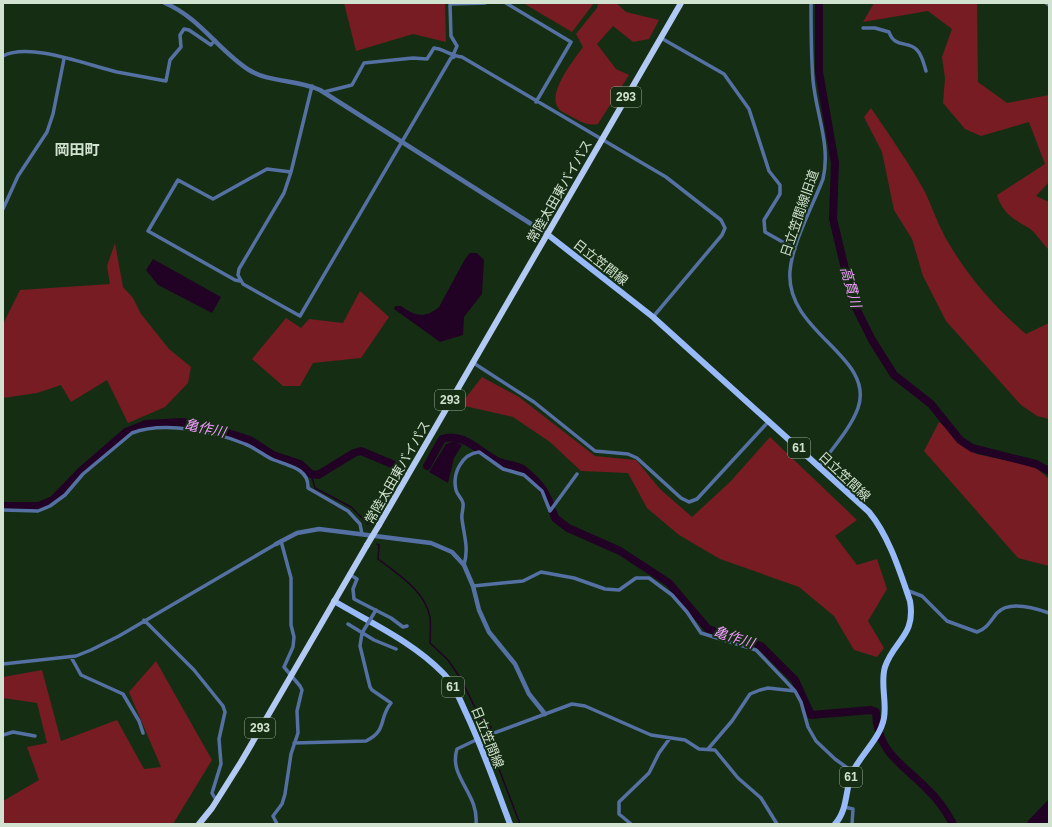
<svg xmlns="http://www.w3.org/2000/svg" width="1052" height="827" viewBox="0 0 1052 827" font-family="Arial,'Noto Sans JP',sans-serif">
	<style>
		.green { fill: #761c22 }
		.water { fill: #210225 }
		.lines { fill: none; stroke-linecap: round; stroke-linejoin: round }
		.stream { stroke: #210225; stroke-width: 1.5 }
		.river { stroke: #210225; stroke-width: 8 }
		.minor { stroke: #5570a2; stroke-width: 3.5 }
		.tertiary { stroke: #5570a2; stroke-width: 4.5 }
		.primary { stroke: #99baf8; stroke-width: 6 }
		.trunk { stroke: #b2c9f4; stroke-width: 6 }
		.minor-bridge { stroke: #5570a2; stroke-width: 3.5 }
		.trunk-bridge { stroke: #b2c9f4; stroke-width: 6 }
		.labels { text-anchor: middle; stroke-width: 4; stroke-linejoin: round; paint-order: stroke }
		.shield { fill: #152e13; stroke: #99ac97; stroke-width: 1 }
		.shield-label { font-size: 12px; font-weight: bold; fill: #d2e2d0 }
		.street-label { font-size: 13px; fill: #d2e2d0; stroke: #152e13 }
		.water-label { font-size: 14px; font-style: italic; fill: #ef9bfc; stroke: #152e13 }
		.quarter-label { font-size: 15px; font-weight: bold; fill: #d2e2d0; stroke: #152e13 }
	</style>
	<rect width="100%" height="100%" fill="#152e13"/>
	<path class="green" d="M344,3H445L446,42L413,34L356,51Z
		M523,3H594L572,32Z
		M598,3H616L626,12L659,20L649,39L633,42L613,26L597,44L616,69L629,75L598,124C587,126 582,122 572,117C569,115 564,113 561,111C543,97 574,60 583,47L576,34L597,8Z
		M874,3H977L978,82L1007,103L1049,95V182L1036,196L1049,202V250C1042,243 1035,231 1027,227C1013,219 1002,212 997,195L1045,164L1029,122L981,136L965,129L943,103L945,78L942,57L952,29L928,11L863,22Z
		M871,108C890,136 909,163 925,192C932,207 937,222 945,237C966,274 993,306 1026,334L1049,323V419L1037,416L1021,405L946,321L923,276L912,239L894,210L882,152L864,117Z
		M115,243L123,287L133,298L141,314L169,349L191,367L188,383L165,407L128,423L107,380L71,402L61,385L37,393L3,398V324L20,290L110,284L107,266Z
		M360,291L389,317L361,358L313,363L300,386H283L252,359L286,318L301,328L309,319L343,323Z
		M482,377L519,397L595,456L636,460L660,489L692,517L730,482L770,437L857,520L835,536L857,565L877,559L887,589L868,621L884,648L877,657L854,650L834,616L799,587L720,559L679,535L647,508L628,473L581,471L550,442L513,417L460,405Z
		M939,422L976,454L1034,466L1049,479V566L1018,558L924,451Z
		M156,661L212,760L173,824H3V801L39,780L27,747L47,743L37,703L3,698V677L42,670L61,741L117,720L144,769L161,767L129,692Z"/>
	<path class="water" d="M470,253H477L484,260L482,294L464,317L463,335L440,342L394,309L395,306H401C415,316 425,319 439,307L465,259Z
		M153,259L221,297L212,313L158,285L146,270Z
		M451,442H456L462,445L454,458L448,483L429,472L446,444Z
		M1049,799V824H1029L1027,822Z"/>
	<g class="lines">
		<path class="stream" d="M311,474L315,488L351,507L368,524
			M377,544L379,545L378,559C398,574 425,591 430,617C431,625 430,634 430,643L448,660L461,679L483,724L491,727V730
			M494,739L491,748L520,824"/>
		<path class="river" d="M819,3V72L835,163L833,219L853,302L872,340L894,375L931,404L960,440L972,448L1036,464L1049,471
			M427,466L442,439C464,432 479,452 497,461C505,465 517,465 524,470C538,482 545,489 551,507
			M3,506H39L53,500L81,471L126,432L146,424L183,422L228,433L250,440L273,455L300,464L311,474L318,475L354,453L361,451L392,464
			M553,512L555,518L568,528L620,551L669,583L708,629L761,646L795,680L811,715L871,710L876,712C877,753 902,763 927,789C938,799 946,811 953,824"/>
		<path class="minor" d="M506,3L571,42L536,102
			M811,3C811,28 811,54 813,80C816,114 831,145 823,179C813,205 792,244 790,271C785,333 876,356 858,408C851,428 831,450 819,467
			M1046,3L1049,5
			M863,28H875L889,32C895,49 908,40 917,50C922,55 924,64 926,71
			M661,38L724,74L749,109L769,171L780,185V194L764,220L765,232L795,249
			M3,56C30,42 87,65 117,72C133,75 150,78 166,81L170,60L181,47L180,35L184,29L189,30L211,45L215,40
			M312,86L291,172L284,193L239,269L238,275L243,284L300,316L451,58L454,57V53L457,46L451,36L450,4L485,3
			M324,92L352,85L364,63L413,58L427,59L434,48C444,49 451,56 462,57L666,177L721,220L725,228L722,235L653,317
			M3,209L18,176L47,132L53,114L64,59
			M240,281L235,280L148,231L178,180L213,199L267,169L291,172
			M472,362L534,402L595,451L628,454L637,458L681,498L689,502L697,499L769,421
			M3,510L38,511L50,506L65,495L83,474L132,433C164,421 214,431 245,444C256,448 264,456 274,460C290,466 309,469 308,488L348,511L360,524L362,534
			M464,565C469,548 464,536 462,519C461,514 464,508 463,503C462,498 457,495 456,490C452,473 462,454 479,452L503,469L524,475L542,491L550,511L577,474
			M349,574L357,579L353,589L354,599L391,618L403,627L407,626
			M473,586L523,581L541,572L574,578L605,589L619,590L636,578H649L672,595L687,612L701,633L756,650L795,691L801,702L808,727L816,741L835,759L853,772
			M906,590L922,596L947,621L977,632C987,629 991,620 997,613C1009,600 1035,608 1049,613
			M144,620L194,670L223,706L225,712L219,739L221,764L212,793L216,800
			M348,624L374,640L396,649
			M71,657L81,675L123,694L139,721L143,733
			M3,664L76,656L91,650L119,636L276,544
			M3,735L13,732L35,736
			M294,743L366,741C388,730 378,719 391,703L372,690L370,687L360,646L362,633
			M708,749L732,721L750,694L760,690L768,688L795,691
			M844,807L853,809L852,824
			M277,824L273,816L282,804L285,794L291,754L298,733L297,711L302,690L300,686L284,667L293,647L294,637L291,625V578L281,541
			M476,824C479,793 448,777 457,749L478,739L572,704L585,706L651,735L685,740L699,749L715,750L738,778L761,798L777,824
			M631,824L619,814V802L649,773L659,753L670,738"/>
		<path class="tertiary" d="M165,3C200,18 218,50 249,70C270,83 297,79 320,90L547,234
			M276,544L297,533L319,529L431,543L452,552L464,565L473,586L479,610L489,632L515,664L529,694L545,714"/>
		<path class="primary" d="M547,234L653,317L869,512C889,536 900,572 910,601C916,636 894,640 885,667C880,683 887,701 884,718C880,739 861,754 852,773C845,790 848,810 835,824
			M334,601C371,623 413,642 443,673C454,684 460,700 466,713C483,749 496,787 510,824"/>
		<path class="trunk" d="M379,525L681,3
			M199,824L212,808L241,762L367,545"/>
		<path class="minor-bridge" d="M362,633L376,610"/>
		<path class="trunk-bridge" d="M367,545L379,525"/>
	</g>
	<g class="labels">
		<g class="shield">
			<rect x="611" y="87" width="30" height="20" rx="3"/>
			<rect x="435" y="390" width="30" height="20" rx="3"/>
			<rect x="788" y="438" width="22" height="20" rx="3"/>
			<rect x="442" y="677" width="22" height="20" rx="3"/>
			<rect x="245" y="718" width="30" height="20" rx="3"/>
			<rect x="840" y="767" width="22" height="20" rx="3"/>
		</g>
		<g class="shield-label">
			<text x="626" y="101">293</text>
			<text x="450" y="404">293</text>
			<text x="799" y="452">61</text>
			<text x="453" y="691">61</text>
			<text x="260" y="732">293</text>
			<text x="851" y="781">61</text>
		</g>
		<g class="street-label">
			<text transform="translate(559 191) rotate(-60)" y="5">常陸太田東バイパス</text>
			<text transform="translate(799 213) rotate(-71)" y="5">日立笠間線旧道</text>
			<text transform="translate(601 262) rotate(38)" y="5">日立笠間線</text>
			<text transform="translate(397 472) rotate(-60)" y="5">常陸太田東バイパス</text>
			<text transform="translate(845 476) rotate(43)" y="5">日立笠間線</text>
			<text transform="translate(488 737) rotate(68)" y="5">日立笠間線</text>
		</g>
		<g class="water-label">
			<text transform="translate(851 287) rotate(74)" y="5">高貫川</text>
			<text transform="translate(205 428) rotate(12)" y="5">亀作川</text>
			<text transform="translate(734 637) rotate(18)" y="5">亀作川</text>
		</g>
		<g class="quarter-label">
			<text x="77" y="155">岡田町</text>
		</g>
	</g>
	<rect width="1052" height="827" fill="none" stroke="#d2e2d0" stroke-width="8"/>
</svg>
